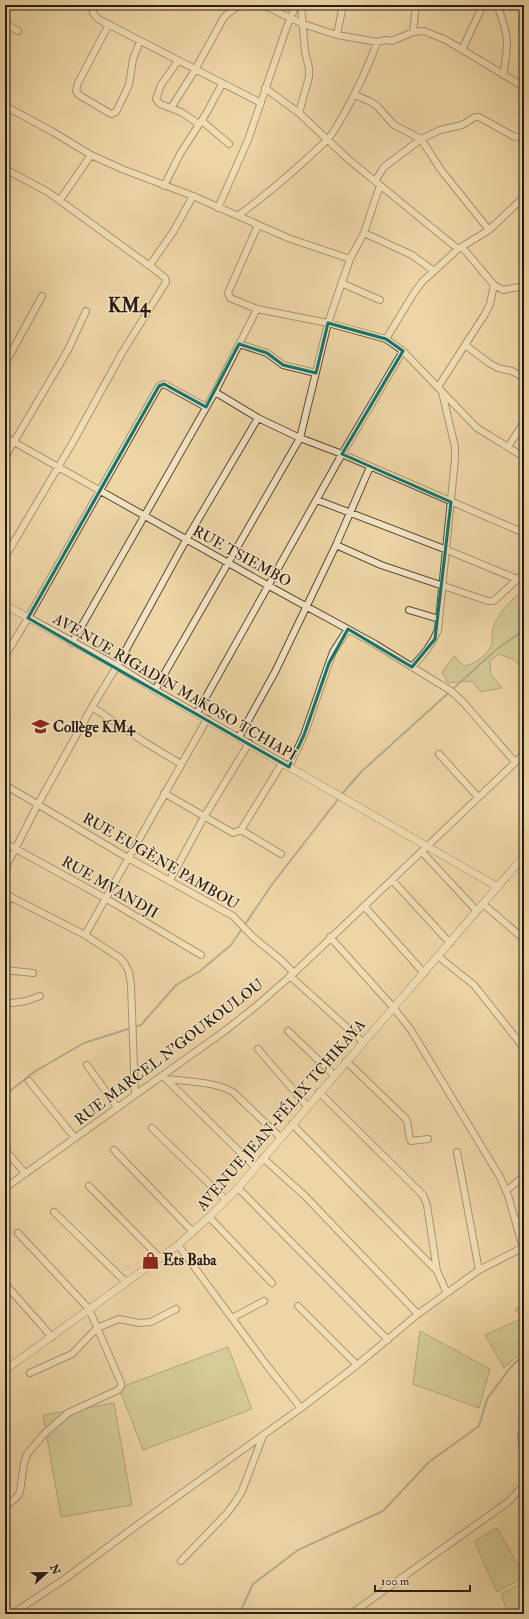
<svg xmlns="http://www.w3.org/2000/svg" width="529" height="1619" viewBox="0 0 529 1619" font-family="'IM FELL Double Pica',serif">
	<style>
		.green { fill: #b7be88; stroke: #6f6c4d }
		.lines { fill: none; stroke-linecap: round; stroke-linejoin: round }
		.stream { stroke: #707873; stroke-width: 2 }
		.minor-casing { stroke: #594a37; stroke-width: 8 }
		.tertiary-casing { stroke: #594a37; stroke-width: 8 }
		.minor { stroke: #f4e4c5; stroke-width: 6 }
		.tertiary { stroke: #f4e4c5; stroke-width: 7 }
		.marked { fill: none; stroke: #0f766e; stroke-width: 3; stroke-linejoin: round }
		.labels { text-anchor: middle; stroke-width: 3; stroke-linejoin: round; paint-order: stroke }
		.street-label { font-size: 15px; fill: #271b12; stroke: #f4e4c5 }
		.poi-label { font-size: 15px; font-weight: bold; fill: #271b12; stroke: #f4e4c5; text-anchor: start }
		.district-label { font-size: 19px; font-weight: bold; fill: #271b12; stroke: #f4e4c5 }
	</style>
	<rect width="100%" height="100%" fill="#eed6a6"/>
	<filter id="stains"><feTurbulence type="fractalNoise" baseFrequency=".005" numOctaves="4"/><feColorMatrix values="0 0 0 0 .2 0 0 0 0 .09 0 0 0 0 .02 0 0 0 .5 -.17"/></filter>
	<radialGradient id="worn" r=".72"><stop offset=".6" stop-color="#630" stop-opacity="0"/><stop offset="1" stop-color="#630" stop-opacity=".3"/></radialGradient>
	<path class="green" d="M517,595L524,597V671L513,659L499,654L490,661L491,674L502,688L481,692L472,681L448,683L442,672L454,656L464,666C474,665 489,654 492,643C493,638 491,633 493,628C499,613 506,606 517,595Z
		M524,1305V1350L504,1368L485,1335L523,1318L515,1309Z
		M420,1331L490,1369L479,1408L413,1384Z
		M228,1347L252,1409L143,1450L119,1388Z
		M114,1403L132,1505L61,1517L43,1415Z
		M497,1528L524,1575V1577L497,1592L474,1541Z
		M524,1582V1614H508L501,1594Z"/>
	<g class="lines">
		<path class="stream" d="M342,794L361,772L497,649L524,630
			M5,1095L34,1072L84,1043L141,1025L176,985L200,971L231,945L273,883L339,798
			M239,1614L253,1584L298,1550L383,1511L429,1462L479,1426L487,1399L510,1368L524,1354"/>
		<defs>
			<path id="minor" d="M92,5L93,13L98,19L261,103
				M263,5L303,24L337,35L377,42L386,40L392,41L413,32L424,31L446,40L524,87
				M408,5L416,7
				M497,5C509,35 509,43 503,75
				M383,6L385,5
				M5,24L18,31
				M109,24L78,83L76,91L79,95L111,114L116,112L129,85L133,59L140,41
				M413,32L416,5
				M337,35L343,5
				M462,50L483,5
				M178,61L161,85L156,99L160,104L181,112L199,124
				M265,88L299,113L348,159L458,249
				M355,95L371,102L377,106L394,125L421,139L441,170L489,230
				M5,106L53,132L91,155L122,169L193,196L288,238L350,259
				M171,108L195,70L224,17L239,5
				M299,113L309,77V68L305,52L301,5
				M202,121L229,144
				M5,169L48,192L158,272L165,278L166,282L122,353L73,442L5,557
				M375,181L384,167L421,139L440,130L462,125L475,117H479L513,136L524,139
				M164,186L180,154L207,112L222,84
				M60,200L91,155
				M218,208L248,140L286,29L296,5
				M239,215C270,192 299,167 327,140C334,133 339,122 344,114C357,90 368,68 377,42
				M258,225L228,293L230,298L257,309L328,323L386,339L403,351L477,428L524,457
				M364,233L412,255L434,271
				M462,247L494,285L503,290L524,286
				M150,265L173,232L193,196
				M341,283L380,300
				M386,339L414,293L422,282L458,249L489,230L524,197
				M239,344L267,353L283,365L316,373
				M465,345L489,363L498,368L512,371L524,378
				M5,364L42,296
				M438,387L485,314L490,304L494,285
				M215,392L258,418L300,438L342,454L524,533
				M5,437L269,586L375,644L451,691L463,702L515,762
				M508,447L524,422
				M5,457L68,350L86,311
				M317,500L447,550L517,579
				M336,545L381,565L488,601H493L497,598L524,573
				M409,610L439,619
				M72,643L215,392L257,309
				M5,656L28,618L159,386L164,384L206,407
				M412,667C423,655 432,645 438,630L455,459V447L442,392
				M155,690L300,438L328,323L350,259L364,233L380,185
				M92,707L146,743L181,764
				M197,713L342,454L403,351
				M239,737L275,672L336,545L370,467
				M439,754L478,797
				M289,767L304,735L329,663L333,652L348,629
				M5,785L128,858L233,916L253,937L281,960L294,973
				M164,793L233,833L241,830L282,763
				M241,830L281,854
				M5,843L105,898L201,955
				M422,852L477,911
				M5,869L38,804L92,707L117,666L186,540L258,418
				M170,880L204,817L249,743
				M392,880L450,943
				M5,894L85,935L120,958L125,964L129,972L131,985L135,1094
				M483,904L524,939
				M364,906L424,973
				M5,909L10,896
				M85,935L207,719
				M330,937L393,1007L411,1030L500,1177L508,1195L524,1252
				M439,957L474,985L524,1048
				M5,970L33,973
				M290,976L363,1042
				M5,1004L26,1001L40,996
				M288,1031L334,1075
				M258,1049L307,1106
				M346,1061L405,1118L407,1121L410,1139L411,1141L428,1139
				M87,1065L117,1107
				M165,1078L255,1167
				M166,1079C186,1081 216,1082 233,1092L280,1137
				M29,1081L75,1138
				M319,1092L423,1195L427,1205L437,1271
				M292,1124L437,1271L447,1293
				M152,1128L226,1200
				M5,1150L25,1173
				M114,1150L193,1232
				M457,1152L479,1270
				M263,1158L305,1196L418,1314
				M89,1186L160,1258
				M5,1188L226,1030L255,1007L294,973L524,754
				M238,1188L388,1340
				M506,1191L524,1176
				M54,1212L126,1282
				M209,1217L272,1283
				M515,1220L524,1219
				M178,1245L268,1367L301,1408L357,1365L418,1314L447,1293L479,1270L522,1248
				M5,1284L52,1337
				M298,1306L357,1365
				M232,1318L264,1301
				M30,1373L72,1354L97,1328L119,1319L139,1323L151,1322L176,1309
				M524,1431L521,1436L524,1455
				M5,1507L16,1498L20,1492L24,1463L27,1454L45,1433L68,1413L118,1390L121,1386V1383L89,1309L18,1233
				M181,1561L227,1513L236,1501L242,1491L263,1436
				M12,1614L66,1578L136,1526L301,1408
				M351,1614L508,1502L524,1485"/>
			<path id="tertiary" d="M5,605L117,666L155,690L498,887
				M5,1370L178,1245L209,1217L238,1188L524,856"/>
		</defs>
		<use href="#minor" class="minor-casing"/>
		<use href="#tertiary" class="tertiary-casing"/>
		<use href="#minor" class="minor"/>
		<use href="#tertiary" class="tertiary"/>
	</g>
	<path d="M0 0H529V1619H0ZM328,323L386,339L403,351L342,454L451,502L435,639L412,667L348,629L329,663L304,735L289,767L28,618L159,386L164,384L206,407L239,344L267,353L283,365L316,373Z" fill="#eed6a6" fill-opacity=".55" fill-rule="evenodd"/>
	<path class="marked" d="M328,323L386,339L403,351L342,454L451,502L435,639L412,667L348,629L329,663L304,735L289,767L28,618L159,386L164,384L206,407L239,344L267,353L283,365L316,373Z"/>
	<defs>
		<symbol id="school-bare" viewBox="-9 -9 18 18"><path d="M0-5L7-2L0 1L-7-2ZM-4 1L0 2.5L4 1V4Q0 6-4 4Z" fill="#8f2418" stroke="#f4e4c5" stroke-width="2.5" paint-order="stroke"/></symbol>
		<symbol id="shop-bare" viewBox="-9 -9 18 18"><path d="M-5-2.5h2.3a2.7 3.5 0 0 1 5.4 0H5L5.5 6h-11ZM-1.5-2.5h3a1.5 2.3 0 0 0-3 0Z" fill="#8f2418" stroke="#f4e4c5" stroke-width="2.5" paint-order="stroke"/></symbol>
	</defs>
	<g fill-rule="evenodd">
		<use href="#school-bare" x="28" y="714" width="25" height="25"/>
		<use href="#shop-bare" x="138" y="1248" width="25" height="25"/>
	</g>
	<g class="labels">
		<g class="street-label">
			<text transform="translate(242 556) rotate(29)" y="5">RUE TSIEMBO</text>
			<text transform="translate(175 687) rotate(30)" y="5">AVENUE RIGADIN MAKOSO TCHIAPI</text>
			<text transform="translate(161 861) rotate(30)" y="5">RUE EUGÈNE PAMBOU</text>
			<text transform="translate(110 887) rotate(30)" y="5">RUE MVANDJI</text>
			<text transform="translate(169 1052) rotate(-37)" y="5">RUE MARCEL N'GOUKOULOU</text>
			<text transform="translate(281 1115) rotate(-49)" y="5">AVENUE JEAN-FÉLIX TCHIKAYA</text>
		</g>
		<g class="poi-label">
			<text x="53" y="732">Collège KM4</text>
			<text x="163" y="1265">Ets Baba</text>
		</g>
		<g class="district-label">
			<text x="129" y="312">KM4</text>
		</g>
	</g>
	<rect width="529" height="1619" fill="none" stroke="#eed6a6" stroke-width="20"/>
	<rect x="6" y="6" width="517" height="1607" fill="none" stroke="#271b12" stroke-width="2"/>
	<rect x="10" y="10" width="509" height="1599" fill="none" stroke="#271b12"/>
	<g transform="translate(46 1573) rotate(68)" stroke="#f4e4c5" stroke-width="3" paint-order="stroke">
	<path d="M0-3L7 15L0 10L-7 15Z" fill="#271b12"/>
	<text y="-6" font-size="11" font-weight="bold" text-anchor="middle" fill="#271b12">N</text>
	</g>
	<path d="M375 1585v6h95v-6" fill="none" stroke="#271b12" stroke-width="2"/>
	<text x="381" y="1585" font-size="12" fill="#271b12" stroke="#f4e4c5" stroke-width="3" paint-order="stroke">100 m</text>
	<rect width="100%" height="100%" filter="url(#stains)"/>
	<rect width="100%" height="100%" fill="url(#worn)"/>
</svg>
